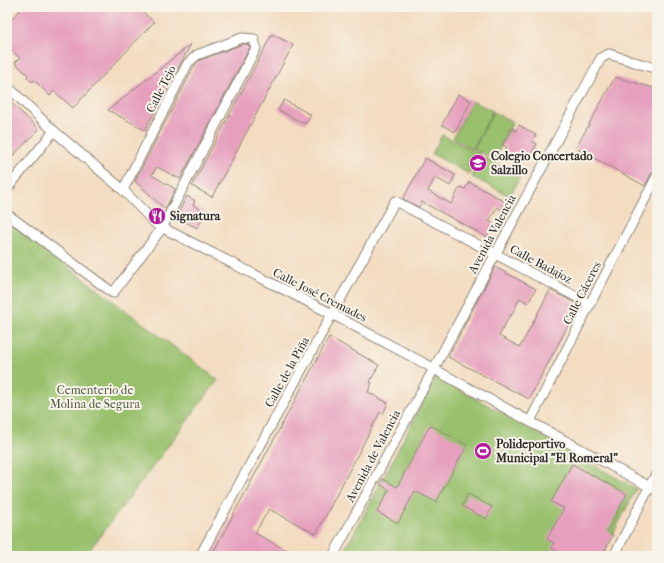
<svg xmlns="http://www.w3.org/2000/svg" width="664" height="563" viewBox="0 0 664 563" font-family="'IM FELL French Canon',serif">
	<style>
		.green { fill: #99c16d; stroke: #62764c }
		.building { fill: #e6a0be }
		.lines { fill: none; stroke-linecap: round; stroke-linejoin: round }
		.minor-casing { stroke: #8f8476; stroke-width: 11 }
		.minor { stroke: #fff; stroke-width: 9 }
		.labels { text-anchor: middle; stroke-width: 4; stroke-linejoin: round; paint-order: stroke }
		.street-label { font-size: 12px; fill: #2b2b2b; stroke: #f7f3e8 }
		.poi-label { font-size: 12px; font-weight: bold; fill: #2b2b2b; stroke: #f7f3e8; text-anchor: start }
		.park-label { font-size: 12px; fill: #4c583f; stroke: #f7f3e8 }
	</style>
	<rect width="100%" height="100%" fill="#f7f3e8"/>
	<filter id="ink" filterUnits="userSpaceOnUse"><feTurbulence type="fractalNoise" baseFrequency=".025" numOctaves="2"/><feDisplacementMap in="SourceGraphic" scale="8" xChannelSelector="R" yChannelSelector="G"/><feConvolveMatrix kernelMatrix="1 2 1 2 8 2 1 2 1" color-interpolation-filters="sRGB"/></filter>
	<filter id="wash" filterUnits="userSpaceOnUse"><feTurbulence type="fractalNoise" baseFrequency=".012" numOctaves="4" result="noise"/><feDisplacementMap in="SourceGraphic" scale="16" xChannelSelector="R" yChannelSelector="G"/><feGaussianBlur stdDeviation="0.9" result="paint"/><feColorMatrix in="noise" values="0 0 0 0 0 0 0 0 0 0 0 0 0 0 0 0 0 1.4 0 .05"/><feComposite in="paint" operator="in"/></filter>
	<g filter="url(#wash)">
		<rect width="100%" height="100%" fill="#f3dcc0"/>
		<path class="green" d="M472,101L493,111L473,149L453,138Z
			M493,112L513,122L494,159L474,149Z
			M442,135L480,154L469,174L432,154Z
			M483,157L520,177L510,196L472,177Z
			M7,221L218,380L85,556H7Z
			M436,377L493,408L636,489L602,556H341L363,517Z"/>
		<g id="blocks">
			<path class="building" d="M23,7H137L154,22L73,108L54,91L50,96L34,80L32,82L27,77L28,75L15,63L20,58L7,47V24Z
				M272,34L293,45L212,197L192,186Z
				M191,44L145,130L108,110Z
				M243,44H247L250,47L180,179L157,167L152,175L175,189L165,209L135,181L196,63L200,60Z
				M615,77L657,89V166L655,171L652,173L645,186L576,148Z
				M458,94L471,101L455,132L442,125Z
				M7,99L39,129L7,162Z
				M284,100L311,115L305,124L278,110Z
				M519,125L536,135L532,141L537,144L529,158L524,156L521,162L504,153L507,147L502,145L511,128L516,131Z
				M425,158L455,175L450,186L435,177L428,191L451,204L460,187L465,189L469,182L506,202L501,210L497,207L489,221L494,224L487,237L422,202L419,207L403,199Z
				M187,196L195,201L193,205L206,213L197,228L176,217Z
				M495,267L536,289L528,303L520,298L511,316L510,315L499,336L520,347L550,290L579,305L529,399L448,357Z
				M329,337L379,365L370,382L372,383L368,392L388,403L383,414L380,412L316,534L269,509L255,533L297,556H211Z
				M430,425L467,445L436,502L415,491L398,523L377,512L389,490L380,484L383,479L397,487Z
				M572,464L627,494L607,531L613,535L602,556H565L552,548L554,543L547,539L564,508L551,502Z
				M468,494L492,507L486,519L462,506Z"/>
		</g>
	</g>
	<g filter="url(#ink)">
		<use href="#blocks" fill-opacity="0" stroke="#8f8476" stroke-width="1"/>
		<g class="lines">
			<defs>
				<path id="minor" d="M7,86L54,131L123,190L157,225L332,314L433,368L441,373L650,487L657,490
					M7,189L54,131
					M7,214L113,293L162,228L256,48L254,39L242,38L197,55L188,63L123,190
					M530,421L590,304L657,176
					M200,556L332,314L395,201L590,304
					M333,556L601,58L609,54L657,69
					M614,556L657,472"/>
			</defs>
			<use href="#minor" class="minor-casing"/>
			<use href="#minor" class="minor"/>
		</g>
	</g>
	<defs>
		<symbol id="school-disc" viewBox="-11 -11 22 22"><circle r="9.5" fill="#b5179e" stroke="#f7f3e8"/><path d="M0-5L7-2L0 1L-7-2ZM-4 1L0 2.5L4 1V4Q0 6-4 4Z" fill="#fff"/></symbol>
		<symbol id="restaurant-disc" viewBox="-11 -11 22 22"><circle r="9.5" fill="#b5179e" stroke="#f7f3e8"/><path d="M-5-6h1v4h1v-4h1v4h1v-4h1v5L-1.5 .5V6h-2V.5L-5-1ZM5-6V6H3V1.5H1.5Q1.5-4 5-6Z" fill="#fff"/></symbol>
		<symbol id="stadium-disc" viewBox="-11 -11 22 22"><circle r="9.5" fill="#b5179e" stroke="#f7f3e8"/><path d="M0-5a6.5 5 0 1 0 0 10a6.5 5 0 1 0 0-10ZM-3.5-1.8h7v3.6h-7Z" fill="#fff"/></symbol>
	</defs>
	<g fill-rule="evenodd">
		<use href="#school-disc" x="468" y="153" width="20" height="20"/>
		<use href="#restaurant-disc" x="147" y="206" width="20" height="20"/>
		<use href="#stadium-disc" x="473" y="441" width="20" height="20"/>
	</g>
	<g class="labels">
		<g class="street-label">
			<text transform="translate(161 89) rotate(-63)" y="4">Calle Tejo</text>
			<text transform="translate(492 234) rotate(-62)" y="4">Avenida Valencia</text>
			<text transform="translate(541 264) rotate(28)" y="4">Calle Badajoz</text>
			<text transform="translate(582 293) rotate(-63)" y="4">Calle Cáceres</text>
			<text transform="translate(320 295) rotate(27)" y="4">Calle José Cremades</text>
			<text transform="translate(287 372) rotate(-61)" y="4">Calle de la Piña</text>
			<text transform="translate(373 456) rotate(-62)" y="4">Avenida de Valencia</text>
		</g>
		<g class="poi-label">
			<text x="491" y="160">Colegio Concertado<tspan x="491" dy="14">Salzillo</tspan></text>
			<text x="170" y="220">Signatura</text>
			<text x="496" y="448">Polideportivo<tspan x="496" dy="14">Municipal "El Romeral"</tspan></text>
		</g>
		<g class="park-label">
			<text x="95" y="394">Cementerio de<tspan x="95" dy="14">Molina de Segura</tspan></text>
		</g>
	</g>
	<rect width="664" height="563" fill="none" stroke="#f7f3e8" stroke-width="24"/>
</svg>
